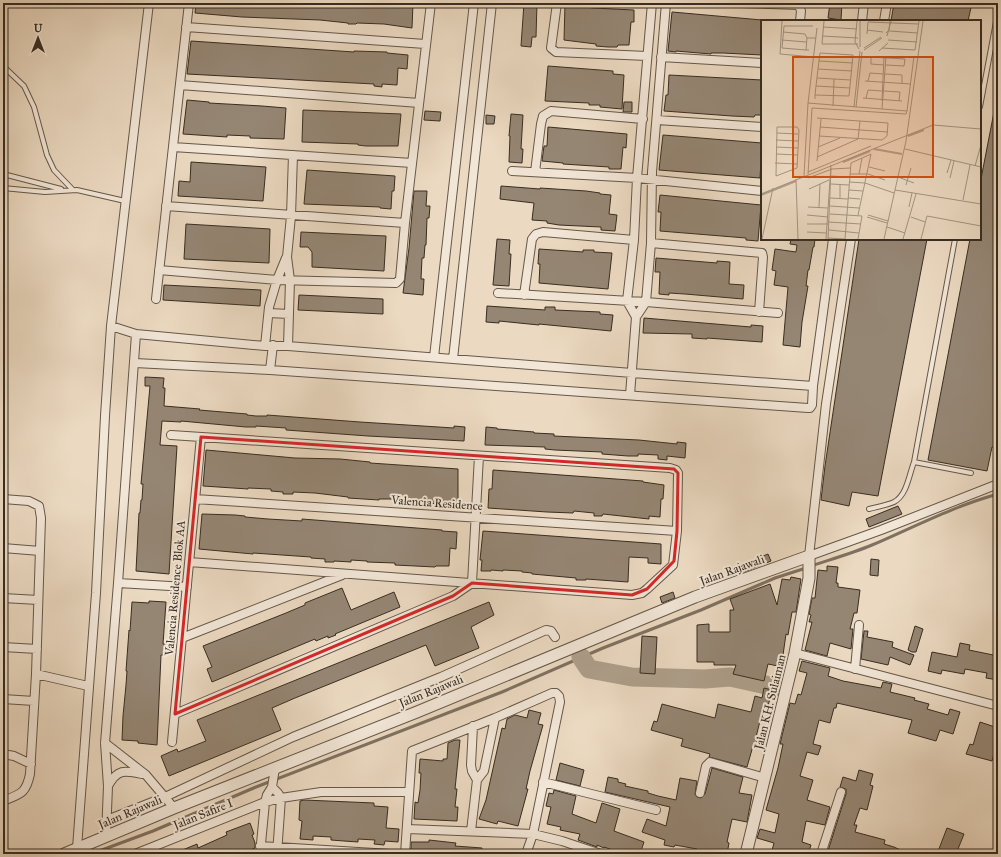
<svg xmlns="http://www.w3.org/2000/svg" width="1001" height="857" viewBox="0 0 1001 857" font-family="'IM FELL Great Primer',serif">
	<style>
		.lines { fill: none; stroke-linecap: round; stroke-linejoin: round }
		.stream { stroke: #7f7161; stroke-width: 3 }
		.river { stroke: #ae9f8b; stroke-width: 19 }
		.building { fill: #958674; stroke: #382d21 }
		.service-casing { stroke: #655849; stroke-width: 6 }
		.minor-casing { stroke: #655849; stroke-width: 10 }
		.tertiary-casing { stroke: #655849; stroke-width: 13 }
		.service { stroke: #f2e6d7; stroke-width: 4 }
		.minor { stroke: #f2e6d7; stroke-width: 8 }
		.tertiary { stroke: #f2e6d7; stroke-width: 11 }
		.marked { fill: none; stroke: #d62828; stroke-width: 3; stroke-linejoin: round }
		.labels { text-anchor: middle; stroke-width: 4; stroke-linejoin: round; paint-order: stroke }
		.street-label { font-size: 12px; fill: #382d21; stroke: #f2e6d7 }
		.inset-river { fill: none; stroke: #ae9f8b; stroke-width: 2 }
		.inset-road { fill: none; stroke: #a39481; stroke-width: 1 }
		.view { fill: #ce520f; fill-opacity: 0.15; stroke: #ce520f; stroke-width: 2 }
		.inset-edge { fill: none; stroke: #382d21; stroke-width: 2 }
	</style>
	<rect width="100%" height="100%" fill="#ebd9c1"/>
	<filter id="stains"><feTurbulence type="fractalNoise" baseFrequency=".005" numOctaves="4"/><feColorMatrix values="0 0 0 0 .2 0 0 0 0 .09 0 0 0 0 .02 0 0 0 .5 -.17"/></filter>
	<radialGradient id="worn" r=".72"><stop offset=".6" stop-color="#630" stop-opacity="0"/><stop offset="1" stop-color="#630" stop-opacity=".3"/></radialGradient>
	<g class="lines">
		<path class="stream" d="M811,566C832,559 853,553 872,545C914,527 954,506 998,494
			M91,854L153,831L256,787L502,692L603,648L701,610L775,578L806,568"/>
		<path class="river" d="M581,657L589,669L632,677L705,679L730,677L775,687"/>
	</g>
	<path class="building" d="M196,3H257L292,5V3H301V6L320,7V3H413L412,28L384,24L357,23L356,24H348V23L320,20L242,17L195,13Z
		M524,3H537L536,37H532L531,47L521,46Z
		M830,3H842L841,20L828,18Z
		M894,3H972L968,21H891Z
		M565,4L593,8L634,10V22H631L629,45H618L617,47H608L596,46V44L564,40Z
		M672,12L762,20V55L723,53H711V54L676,51V52L668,51Z
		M191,41L354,52V51L387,52V53L408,55L407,69L398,68L397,85L382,84V87L374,86V84L187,74Z
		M548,66L613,71V74L624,75L622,109L600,107V105H589V103L545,101Z
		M669,75L762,80V115H755L754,117L732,116L664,111L666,95H668Z
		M187,100L209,102V103L262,106L286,108L284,139L250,138V136L227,135V137L183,134Z
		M624,102H632V112H623Z
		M303,110L401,114L398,146H366L358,145V144L302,142Z
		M425,111L441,112L440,121L424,120Z
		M994,112H998V448L992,447L987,471L928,460L970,239H980V184Z
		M511,114L523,115L521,149H523L522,163L509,162L510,136H509Z
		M486,115L495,116L494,124H486Z
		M548,127L627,134L626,148L623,147L621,169H609V167L563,164V163L542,161L544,146H547Z
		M663,135L762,143L760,178L659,170Z
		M191,162L266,167L263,201L178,196L179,181L190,182Z
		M307,170L395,176L394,191H392L391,209L380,208V207L304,204Z
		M501,186L540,189V188L586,191L600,193V194L611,195L609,214L617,215L615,231L601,230V227L559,225L547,223V221L532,220L534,203L500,199Z
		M414,191H427L426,206H430L429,218H427L426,245H425L424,258H422L421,279H424L423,295L403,293L409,248Z
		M660,195L761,205L758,241L746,240V238L660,231L661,212H658Z
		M186,224L270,229L269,263L184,259Z
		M301,232L386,236L384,271L312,267V252L308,247H300Z
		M497,239L510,240L509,254H511L509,286L493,285Z
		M791,239H815L814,247H813L809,270H808L806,286H808L802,322L800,347L783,345L788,287L774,285L776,271L772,270L775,249L796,252L797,245L790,244Z
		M859,239H927L878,496L852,492L849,506L821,500L825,466Z
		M539,249L583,252V250H594V252L612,253L608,289L539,283L540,264H538Z
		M656,258L717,263V261L730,262L729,284L744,285L743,299L685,294L669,293V295L659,294L660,272H655Z
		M164,285L261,290L260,306L163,300Z
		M299,295L383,299V314L298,310Z
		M487,306L545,310V307H555V310L600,312V314L613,315L611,331L539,324V325L499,321V323L486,322Z
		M644,318L751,327V325L763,326L762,342L707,338V339L692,338V334L643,333Z
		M145,377L164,378L163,388H165L164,406L200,409L199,410L247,414V415L256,416H267V415L360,422L454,428V426L465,427L464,441L368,436L286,430V428L256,426V427H246L181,421V422L162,421L160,445L177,446L169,574L136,571L139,513H140L141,500H142L143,484H141L150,386H145Z
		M486,427L497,428V429L534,432V433L554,434V436L639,440L677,444V442L686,443L685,458L667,456V460L658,459V455L638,454V456H628L602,454V452L555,450L545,449V447L485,445Z
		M206,450L295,458L340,459L370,462V463L458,469V504L415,503V500L389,499H379V500L348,498V497L315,493L293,492V494H283V492L271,491V489L248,488V489L203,486Z
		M493,470L643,481V482L664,485L663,499H661L660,517L649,516V519L603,514L602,516H594V513L574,511L573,513L547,512L488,508L489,489H492Z
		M898,506L902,514L869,527L866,519Z
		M202,514L235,515L245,516V517L268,519L302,521V519L442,530V531L457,532L456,549L450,548L449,566H436L435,567L395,565V563L367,562V561L351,560V562L334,561V562H325V559L311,558V557L253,553V554L199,549Z
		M483,531L661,544V564L648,563V558L629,557L628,582L586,579V580H576V578L532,574V573L522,572V571L503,570V571L491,570V571H481L482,560H480Z
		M768,554L771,561L739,574L736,567Z
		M871,559L879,560L878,576L870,575Z
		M827,566L838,567L836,583H838V587L860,590L857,613H854L850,629H853L851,649L830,643L827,656L805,650L812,622H809L811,615L809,614L812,598H815L818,570L827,571Z
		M791,577L801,579L796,612H792L788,635L786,634L783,655L786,656L783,667L768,664L764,681L733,674L736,665H714V662H697V625L709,624V632H730V610H734L730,599L770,584L777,605L782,579L790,580Z
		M342,588L351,610L394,592L400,607L335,634L336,635L328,638V636L316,641L315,639L212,682L207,669L212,667L203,646L286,613L305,605V603Z
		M673,592L675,598L662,603L660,597Z
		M149,601L166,602L163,644H166L165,655H161L157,745L138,743V741L122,740L123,716L126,685L127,671H126L129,630L130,631L132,602L149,603Z
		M489,602L494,615L471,627L479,648L435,666L426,645L295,698L272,708L281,730L169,776L161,756L177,749L178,752L206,741L197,720Z
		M915,626L923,629L916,652H912L908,650Z
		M864,631H868L867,637L893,642L892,647L914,655L910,665L890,657L888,665L861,659Z
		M642,636L657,637L655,674L640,673Z
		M960,643L970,645L969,650L998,656V680L986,678L987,673L965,669L964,674L942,670L941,674L928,671L932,652L957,657Z
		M802,661L830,668L828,676L843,681L881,688L883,682L892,684L890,692L915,698L914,700L929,704L927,709L948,715L950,709L960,712L953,734L940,730L936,741L908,733L912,720L837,703L836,708H834L830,723L819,720L813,744L821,746L818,755L807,752L800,776L813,780L807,800L830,807L825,825L806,821L802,842L811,845L808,854H771L774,843L757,838L760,829L775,833L779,814L766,810L778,768L783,744H780L790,703L795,704L798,694L801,695L807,673L799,671Z
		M764,688L772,690L768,706L764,705L756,737H758L755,746H753L747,767L709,757L710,754L681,746L683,739L651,730L654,721L657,722L662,704L715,718L718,704L751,712L755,696L762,698Z
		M529,710L541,713L538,724L543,725L530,771L526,789H528L518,826L498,821L497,824L479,819L486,800L502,728L505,729L507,719L515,715L527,718Z
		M980,722L998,728V747H996L992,761L966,754L970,744L973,745Z
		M455,740H460L455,789H457L455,807H458L457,821L414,819L415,802L418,803L420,790L421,773H419L420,759L443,761V759H447L448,743Z
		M560,763L584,770L580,786L556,780Z
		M712,768L743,777L739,793L752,795L747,822L732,819L727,842L729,843L727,854H696L697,849L675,845L674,847L664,845L665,840L642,832L647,819L666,826L670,807L605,792L608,777L618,779V782L626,784L625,786L648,791V793L658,796L676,800L680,778L697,781L695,794L697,797L701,798L705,794Z
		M859,770L873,774L870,785L873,786L867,810L860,808L854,825H857L855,832L885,840L884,844L894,847L909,854H827L846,794V789L840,787L843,777L856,781Z
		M554,790L576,796L572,814L596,823L602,803L620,809L614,831L644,842L640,854H624L604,847V848L597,845V847L578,840L580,834L560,830L561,827L547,824L551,807L546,806L549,793L553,794Z
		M304,800L374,803V806L388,807L386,828L399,829L398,842L385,841L384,845L374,844L375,840L358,839V842L344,841L331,840V837L313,836V840L300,839L302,821L299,820L300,801Z
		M250,823L254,834L252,835L255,843V848L251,850L252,854H173L197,844L198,848L227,835L226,832Z
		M947,828L964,834L956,854H937Z
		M429,840L456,843L455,846L482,848V854H411V842H429Z"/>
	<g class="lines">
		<defs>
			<path id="service" d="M3,66L24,86L34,107L47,155L54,170L73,190
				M980,107L998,11
				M3,174L61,189
				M3,188L45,192L77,190L125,201
				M914,462L971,473
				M869,509C877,507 887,505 894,502C907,495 909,475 914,462L955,239"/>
			<path id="minor" d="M557,3L551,48L556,52L647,56
				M740,3L799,5L801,11L800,21
				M862,21L864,3
				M884,21L887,3
				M186,27L425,44
				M661,57L762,63
				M180,85L419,103
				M657,120L762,127
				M173,147L412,163
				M512,171L637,178L762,191
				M535,172L541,124L543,116L551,111L643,119
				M166,206L405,223
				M851,239L826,404L809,556L881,530L998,484
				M651,243L762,253L763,257L759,312
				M159,270L277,280L396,283L400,279L405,223L431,3
				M498,293L646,302L778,313
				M524,295L532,239L536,234L543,232L634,240
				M156,299L189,3
				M269,313L289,314
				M636,317L627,301L634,240L637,178L652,3
				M111,326L136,334L265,346H288L632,373L813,386L812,405L810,408H808L270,370L135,363
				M265,346L269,307L277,280L286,258
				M288,346L290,280L287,257L291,216L293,155
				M434,357L474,3
				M453,359L492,3
				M270,370L273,345
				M813,386L833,239
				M630,395L636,317L646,302L651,243L652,172L666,3
				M171,435L670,468L676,470L678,473L677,531L673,565L647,589L642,593L632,595L189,562
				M3,499L29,501L39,506L41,518L36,674L30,774C26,794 20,794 3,801
				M195,499L677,531
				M3,548L40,551
				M118,583L187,587
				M3,598L38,600
				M182,638L342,575
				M3,647L37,649
				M795,653L998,706
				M855,669L859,625
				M36,674L88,686
				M3,699L34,701
				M175,714L453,596L472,583L479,456
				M473,726L471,765L472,771L477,780
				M172,742L201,437
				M105,743L146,775L174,808
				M3,754L14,756L31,764
				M543,782L656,810
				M108,786C117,769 125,770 142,774
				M272,787L278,793L281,798L277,854
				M700,793L706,766L710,762L765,778
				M107,820L165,797L293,737L441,677L546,630L551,631L555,637
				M407,829L533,834L562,841L601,854
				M471,831L477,780L484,771L495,718
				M106,836L108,786L105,743L118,583L136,334
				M260,846L391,854
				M77,848L96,593L105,416L111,326L149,3
				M135,854L265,802L281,798L321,792H409
				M260,854L265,802L267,795L272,787L275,768
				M405,854L412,751L495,718L552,693H556L559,696L560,702L533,834L526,854
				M821,854L841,792"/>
			<path id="tertiary" d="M64,854L174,808L417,712L695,597L809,556V578L795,653L746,854"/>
		</defs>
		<use href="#service" class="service-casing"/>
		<use href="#minor" class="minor-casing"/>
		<use href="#tertiary" class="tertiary-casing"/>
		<use href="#service" class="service"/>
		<use href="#minor" class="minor"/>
		<use href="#tertiary" class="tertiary"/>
	</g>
	<path class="marked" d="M201,437L674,469L678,473L677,531L674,561L647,589L632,595L472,583L453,596L175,714Z"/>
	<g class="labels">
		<g class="street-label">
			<text transform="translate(437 503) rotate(4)" y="4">Valencia Residence</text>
			<text transform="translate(732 570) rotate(-20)" y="4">Jalan Rajawali</text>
			<text transform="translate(175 588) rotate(-85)" y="4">Valencia Residence Blok AA</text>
			<text transform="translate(431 691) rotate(-22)" y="4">Jalan Rajawali</text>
			<text transform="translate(770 702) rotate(-76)" y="4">Jalan KH. Sulaiman</text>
			<text transform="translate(130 812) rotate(-23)" y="4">Jalan Rajawali</text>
			<text transform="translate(203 814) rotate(-22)" y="4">Jalan Safire I</text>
		</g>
	</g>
	<g transform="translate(761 20)">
		<rect width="220" height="220" fill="#ebd9c1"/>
		<path class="inset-river" d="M147,116L163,110M113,129L141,134M82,142L109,131M0,175L35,161"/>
		<path class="inset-road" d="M21,1L19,34L53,37M63,1L61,24H97M96,1L94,22L98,29M99,1V27M107,2L158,4M62,7L96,9M106,10L122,12M128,11L157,13M22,12L44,14L46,18M125,13L128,10L129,1M106,14L107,2M61,16L97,18M126,16L130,1M21,20L45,22M127,20L156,22M103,28L120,17M121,28L154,30L158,1M45,30L21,28L23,6H52M48,30H45L46,18H55M103,30L121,18M118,31L127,23M58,41L92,43M123,45L110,44V37L144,39L143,46L125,45M57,49L91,51M124,54L141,55V63M56,58L90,60M104,61L150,64M107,61L109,53L122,54M55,66L89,68M123,71L139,72L138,81M102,78L141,81M105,78L107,70L121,71M54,79V75L55,66L57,49L59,33L92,35L88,76L54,75M121,81L123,37M47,83L146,91L145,94L51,88M72,86L73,59M93,87L99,31M95,87L101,32M121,89L125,37M146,91L153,36M56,98L127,103L126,116L121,120L58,116M16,107H36L38,110L36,148L15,156ZM59,107L127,112M16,113L37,114M15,120L37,121M15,127L37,128M57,127L79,118M144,129L220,147M15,134L37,135M56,137L97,119L99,101M56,141L60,99M14,143L36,144M214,146L220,125M108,147L124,151M47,152L110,126M186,153L190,140M47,154L51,88M89,154H107L124,160M98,154L101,138M43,156L47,83L56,8M69,156L89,157M137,157L153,163M47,158L71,149L89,148M189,158L193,141M35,159L37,219M88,162L104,163L133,173M70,164L88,165M145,165L150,148M48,169L68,160M88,170L102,171M134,170L220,184M0,174L172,105L220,109M69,178L87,179M87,178L99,179M79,179V165M202,180L209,145M69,186L98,188M47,187L67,188M58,187L59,164M148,187L151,173M69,194L101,196L97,219M46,195L67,197M107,195L127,201M106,197L126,203M150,197L164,202M67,202L100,204M46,204H67M126,207L144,213M68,210L98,213M46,212L65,213M67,218L84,219M1,219L12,168M65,219L70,145M67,219L70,148M84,219L90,143L110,134L97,195M123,219L145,121L162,1M142,219L155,174M160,219L166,196L220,206"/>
		<path class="view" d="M32,37H172V157H32Z"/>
		<rect width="220" height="220" class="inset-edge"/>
	</g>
	<rect width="1001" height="857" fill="none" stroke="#ebd9c1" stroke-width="16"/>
	<rect x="4" y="4" width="993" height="849" fill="none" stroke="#382d21" stroke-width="2"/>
	<rect x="8" y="8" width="985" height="841" fill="none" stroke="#382d21"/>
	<g transform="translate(38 38)" stroke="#f2e6d7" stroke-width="3" paint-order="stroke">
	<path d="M0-3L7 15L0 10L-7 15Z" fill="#382d21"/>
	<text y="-6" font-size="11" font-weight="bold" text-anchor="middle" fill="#382d21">U</text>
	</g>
	<rect width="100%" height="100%" filter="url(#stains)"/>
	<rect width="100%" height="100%" fill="url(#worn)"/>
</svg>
